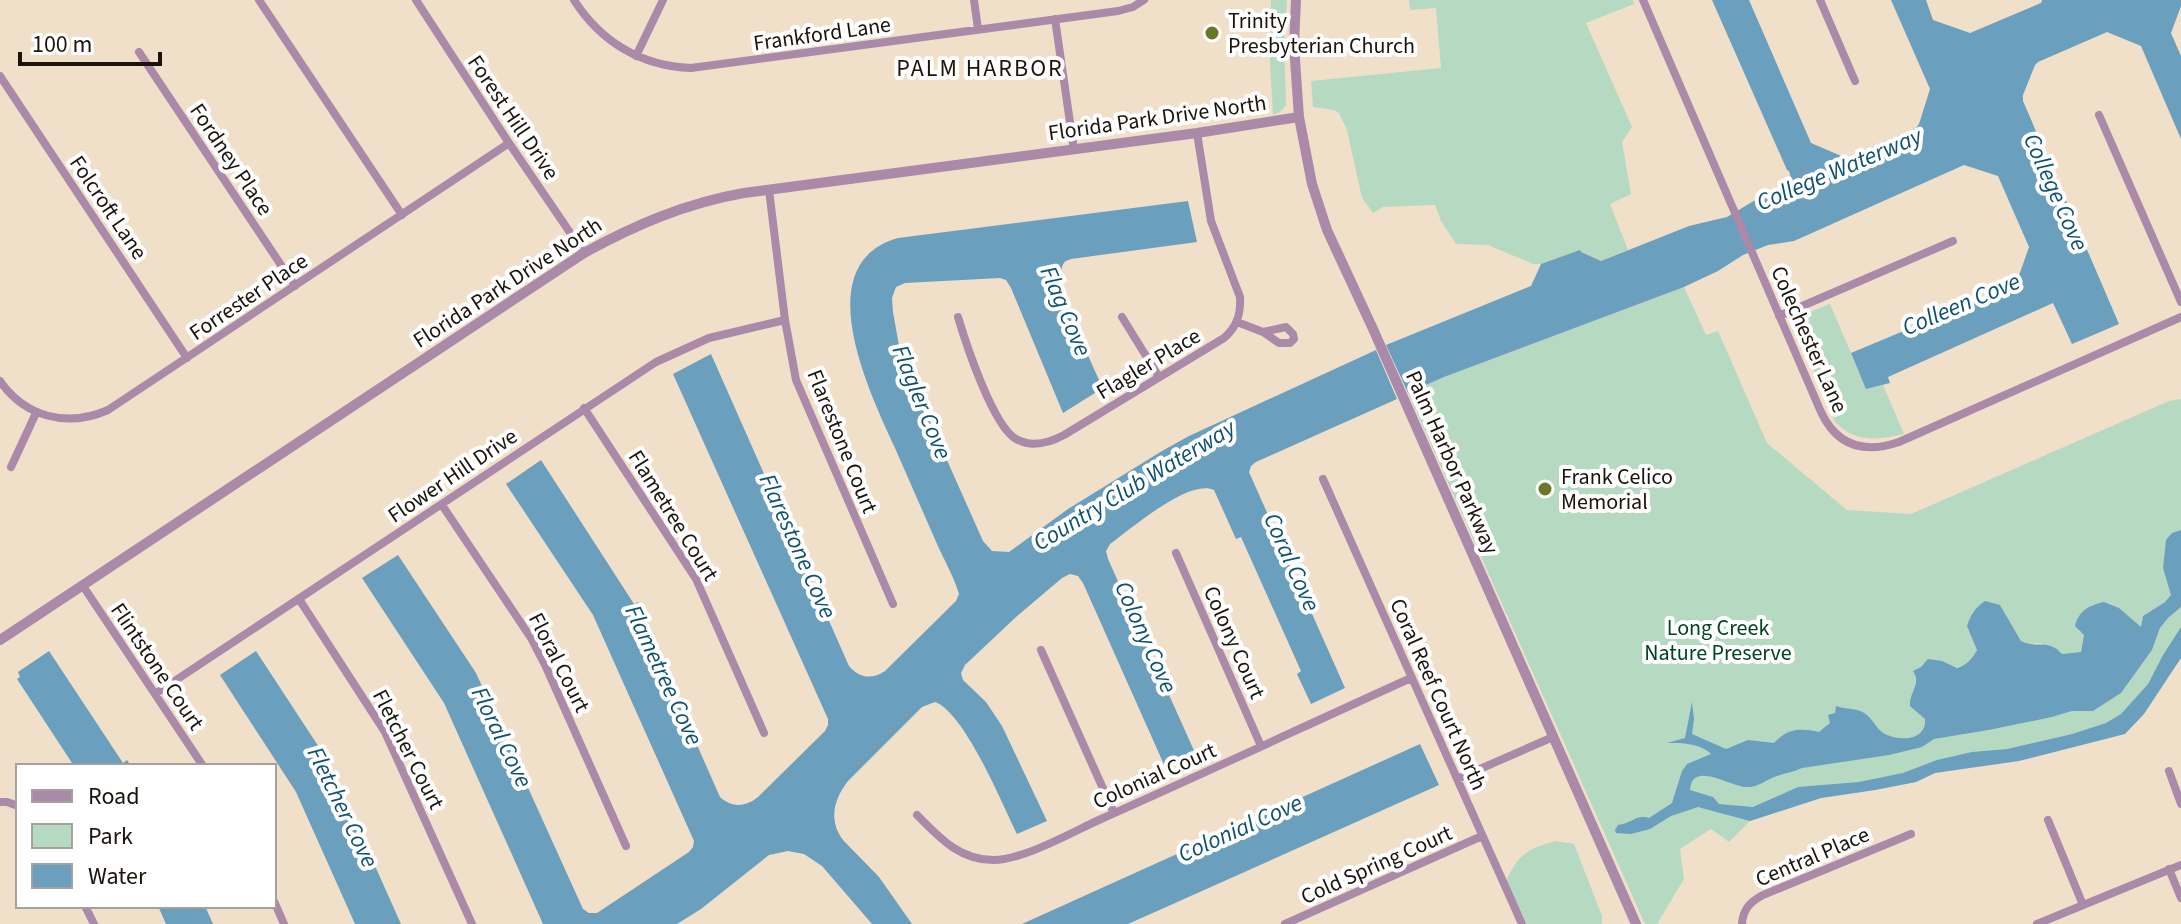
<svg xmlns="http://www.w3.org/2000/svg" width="2181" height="924" viewBox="0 0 2181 924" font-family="'Source Sans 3',sans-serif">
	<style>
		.green { fill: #b6d9c2 }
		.water { fill: #6a9fbe }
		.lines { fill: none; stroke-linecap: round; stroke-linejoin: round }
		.minor { stroke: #ab89a8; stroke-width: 8 }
		.tertiary { stroke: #ab89a8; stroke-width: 10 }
		.poi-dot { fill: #687825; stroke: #fff; stroke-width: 3 }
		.labels { text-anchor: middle; stroke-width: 8; stroke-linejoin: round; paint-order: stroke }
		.poi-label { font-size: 22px; fill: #1a140c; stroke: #fff; text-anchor: start }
		.street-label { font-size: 22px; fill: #1a140c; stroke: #fff }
		.park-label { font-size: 22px; fill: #004324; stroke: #fff }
		.neighbourhood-label { font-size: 24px; letter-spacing: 2px; fill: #1a140c; stroke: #fff }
		.water-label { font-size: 24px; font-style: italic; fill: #0d5171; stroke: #fff }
	</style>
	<rect width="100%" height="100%" fill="#f0e0c9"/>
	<path class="green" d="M1271,0H1287L1284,41L1286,105L1280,112L1273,115L1270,63Z
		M1409,0H1633L1634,4L1586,23L1632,127L1622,142L1631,194L1610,204L1628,250L1601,261L1581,252L1541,264H1533L1488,245L1456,244L1441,221L1435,205L1383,207L1373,213L1362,198L1347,130L1339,113L1334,110L1313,107L1311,81L1441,68L1436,8L1410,10Z
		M1684,287L1706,335L1718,331L1767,443L1847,510L1911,514L2169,401L2181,399V530L2172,533L2163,568L2172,595L2165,602L2143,616L2141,628C2125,615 2115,599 2092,605L2079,631L2084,635L2081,652L2062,654L2041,643L2026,644L2021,641L2000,605L1971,633L1977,650C1971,660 1964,670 1951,666L1933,739L1990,730L2052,717L2072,711H2093L2121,693L2152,650L2160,628L2168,618L2181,607V627L2163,655L2148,684L2121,714L2106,723L2072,734L2007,749L1972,752L1916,782L1875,790L1821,798L1750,821L1729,842L1711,829L1680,849L1684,879L1657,924H1645L1408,393L1444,377Z
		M1830,304L1866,388L1883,385L1904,434C1876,440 1856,443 1835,422L1792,319Z
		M1556,841L1574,844L1602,916V924H1527L1506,881C1518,855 1528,848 1556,841Z"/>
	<path class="water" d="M1712,0H1749L1811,143L1846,158L1915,129L1919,124L1930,89L1891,0H1926L1933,20L1970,33L2041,3L2042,0H2181V6L2171,33L2181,56V139L2141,46L2107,32L2038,62L2035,65L2023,95V101L2119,324L2072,344L2053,303L1888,377L1890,383L1866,389L1851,353L2016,284L2029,247L1998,176L1964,165L1794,241L1768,245L1743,255L1718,271L1684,287L1444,377L1408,393L1386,345L1531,286L1541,264L1580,250L1581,252L1601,261L1689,226L1727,217L1767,193L1792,182L1789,171L1787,170Z
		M1188,201L1197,242L1071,259C1066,261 1064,261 1062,267C1055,287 1093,366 1103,388L1063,413L1011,288L1006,280L1000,278L905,283L896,287L892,298L893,312L901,357L983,541L992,551L1009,552L1068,509L1162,451L1189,436L1376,350L1397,399L1256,462L1251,466L1249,472L1345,688L1311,704L1297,674L1301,671L1241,537L1236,539L1214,490C1189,478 1131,529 1110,544L1106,551L1108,559L1196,755L1166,769L1083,583L1078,576L1070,574L1062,578L1016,617L965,665L961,673L963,680L986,702L1002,726L1047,821L1017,834C1002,804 965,713 935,702L922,707L848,781C834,799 828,820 843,840L879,877L912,924H872L822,866L804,854L788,851L769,855L701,909L677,924H543L444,703L362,578L398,555L476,673L583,909L589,913H597L689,852L693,847L694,841L593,615L506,484L541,460L634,604L638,602L652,632L648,634L720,797C732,808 746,807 758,797L825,731L828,725V719L673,374L711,354L849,666C859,678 872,680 885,671L956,601L959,594C954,577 944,560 937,544C923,512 909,480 895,448C871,395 806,264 898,238Z
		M2181,530V607L2168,618L2160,628L2152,650L2121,693L2093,711H2072L2052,717L1989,730L1934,739L1922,747L1889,755L1802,768C1793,772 1786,773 1777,776C1767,779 1759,787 1748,787C1732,788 1692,759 1690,790L1713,797L1719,804L1753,807L1798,787L1859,782L1903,773L1937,760L1972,752L2007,749L2072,734L2106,723L2121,714L2148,684L2163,655L2181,627V658L2144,714L2125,734L2019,761L1935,773L1916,782L1875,790L1821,798L1750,821L1698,807L1671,816L1650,829L1631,834L1616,833L1615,830L1618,825C1631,824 1636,814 1649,818L1672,803L1682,771L1687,764L1711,754C1700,743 1682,743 1667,743L1685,738L1692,702L1694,719L1692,734L1726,749L1748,740L1774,743C1788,728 1800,728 1819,732L1830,723L1828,715L1835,713L1836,706C1846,710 1858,707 1867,715C1874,721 1877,730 1885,734C1900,742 1927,740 1925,719L1910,706C1909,692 1922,684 1913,671L1921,667L1928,659L1942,661L1957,668C1967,665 1972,659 1977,650L1967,626C1971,614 1975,608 1985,601L2000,605L2021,641C2036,649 2048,638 2062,654L2081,652L2084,635L2075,626C2079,610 2090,605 2104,602L2119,608L2141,627L2143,616L2165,602L2171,595L2163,568L2166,540L2172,533Z
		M49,651L123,763L127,760L131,766H74L17,679L20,677L18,672Z
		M256,651L328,761L401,924H355L296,792L220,675Z
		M1420,744L1439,785L1128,924H1022Z
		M158,906H205L213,924H166Z"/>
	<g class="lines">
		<path class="minor" d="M259,0L402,215
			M416,0L509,143L584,253
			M574,0C601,42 641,66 691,68L1118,11L1133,7L1144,0
			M974,0L978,29
			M1643,0L1821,412C1837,446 1864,454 1899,442L2181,317
			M1820,0L1855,81
			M1055,19L1074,150
			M139,52L295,286
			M636,56L663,0
			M0,76L187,358
			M2099,115L2181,302
			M769,190L785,320L796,380L893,604
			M1779,316L1953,241
			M958,317C966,344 993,426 1016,439C1032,448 1049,443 1064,435L1224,338C1237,327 1241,314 1240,297L1211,221L1197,133
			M1122,317L1159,377
			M1237,322L1263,332L1279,343H1290L1294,339L1293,334L1286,327L1263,332
			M0,381C25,417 67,428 108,410L509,143
			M584,408L696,579L764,733
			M11,467L36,413
			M1323,479L1522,924
			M442,505L531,638L546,667L626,846
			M1176,553L1261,746
			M83,586L203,766
			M299,599L385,732L472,924
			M1041,650L1114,813
			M155,694L656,362L709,338L785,320
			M2169,771L2181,804
			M1457,779L1553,737
			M0,802H7L18,806
			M917,815C939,837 959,860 993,860C1024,860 1072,832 1101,819C1205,773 1307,725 1411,678
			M2048,820L2083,905
			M2169,869L2181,898
			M274,901L284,924
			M85,906L94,924
			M1285,924L1482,836
			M1742,924C1743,909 1750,902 1763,895L1911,834
			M2037,924L2181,865"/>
		<path class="tertiary" d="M1296,0L1294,45L1299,117L1312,184L1327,230L1373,329L1636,924
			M0,640L584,253C635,225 686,203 744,193L1197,133L1299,117"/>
	</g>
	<g class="poi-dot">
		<circle cx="1212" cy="33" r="8"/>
		<circle cx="1545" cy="489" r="8"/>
	</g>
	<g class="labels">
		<g class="poi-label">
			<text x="1228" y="28">Trinity<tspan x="1228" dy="25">Presbyterian Church</tspan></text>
			<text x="1561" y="484">Frank Celico<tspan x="1561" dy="25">Memorial</tspan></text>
		</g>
		<g class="street-label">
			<text transform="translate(822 33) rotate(-8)" y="8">Frankford Lane</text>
			<text transform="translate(514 117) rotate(56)" y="8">Forest Hill Drive</text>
			<text transform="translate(1157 117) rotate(-8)" y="8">Florida Park Drive North</text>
			<text transform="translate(232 159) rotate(56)" y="8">Fordney Place</text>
			<text transform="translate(109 207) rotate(56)" y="8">Folcroft Lane</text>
			<text transform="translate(507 282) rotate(-33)" y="8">Florida Park Drive North</text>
			<text transform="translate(248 296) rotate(-34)" y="8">Forrester Place</text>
			<text transform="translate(1810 339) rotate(66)" y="8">Colechester Lane</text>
			<text transform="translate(1148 363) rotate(-31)" y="8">Flagler Place</text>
			<text transform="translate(843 441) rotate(68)" y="8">Flarestone Court</text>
			<text transform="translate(1453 462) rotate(66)" y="8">Palm Harbor Parkway</text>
			<text transform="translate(452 475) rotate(-34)" y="8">Flower Hill Drive</text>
			<text transform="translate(674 515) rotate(58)" y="8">Flametree Court</text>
			<text transform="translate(1235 642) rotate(66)" y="8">Colony Court</text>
			<text transform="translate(560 662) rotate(63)" y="8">Floral Court</text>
			<text transform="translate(158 666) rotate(56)" y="8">Flintstone Court</text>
			<text transform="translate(1439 694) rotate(66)" y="8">Coral Reef Court North</text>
			<text transform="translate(409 749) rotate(63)" y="8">Fletcher Court</text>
			<text transform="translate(1154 775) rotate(-24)" y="8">Colonial Court</text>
			<text transform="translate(1812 856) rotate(-23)" y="8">Central Place</text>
			<text transform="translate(1376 864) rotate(-24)" y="8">Cold Spring Court</text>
		</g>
		<g class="park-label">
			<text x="1718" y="635">Long Creek<tspan x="1718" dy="25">Nature Preserve</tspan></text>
		</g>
		<g class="neighbourhood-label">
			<text x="980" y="76">PALM HARBOR</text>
		</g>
		<g class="water-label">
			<text transform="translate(1839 169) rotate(-23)" y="8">College Waterway</text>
			<text transform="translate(2056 192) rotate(66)" y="8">College Cove</text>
			<text transform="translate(1961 304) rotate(-23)" y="8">Colleen Cove</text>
			<text transform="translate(1066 311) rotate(67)" y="8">Flag Cove</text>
			<text transform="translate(922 402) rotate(68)" y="8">Flagler Cove</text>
			<text transform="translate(1134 485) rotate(-31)" y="8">Country Club Waterway</text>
			<text transform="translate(798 546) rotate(66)" y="8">Flarestone Cove</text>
			<text transform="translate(1292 562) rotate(66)" y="8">Coral Cove</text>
			<text transform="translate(1146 637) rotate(66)" y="8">Colony Cove</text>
			<text transform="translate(664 675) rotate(65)" y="8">Flametree Cove</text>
			<text transform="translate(502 737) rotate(64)" y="8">Floral Cove</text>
			<text transform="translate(343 807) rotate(64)" y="8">Fletcher Cove</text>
			<text transform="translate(1240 828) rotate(-24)" y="8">Colonial Cove</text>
		</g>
	</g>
	<rect x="16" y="764" width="260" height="144" fill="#ffffff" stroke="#a3a19e" stroke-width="2"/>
	<rect x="32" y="790" width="40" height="12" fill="#ab89a8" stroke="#a3a19e" stroke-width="2"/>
	<text x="88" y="804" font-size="24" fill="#1a140c">Road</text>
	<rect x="32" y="824" width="40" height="24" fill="#b6d9c2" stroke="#a3a19e" stroke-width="2"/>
	<text x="88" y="844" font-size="24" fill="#1a140c">Park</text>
	<rect x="32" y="864" width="40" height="24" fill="#6a9fbe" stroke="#a3a19e" stroke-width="2"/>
	<text x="88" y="884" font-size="24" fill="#1a140c">Water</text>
	<path d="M20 52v12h140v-12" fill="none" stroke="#1a140c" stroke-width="4"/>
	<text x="32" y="52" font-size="24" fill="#1a140c" stroke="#ffffff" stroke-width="6" paint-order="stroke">100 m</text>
</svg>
